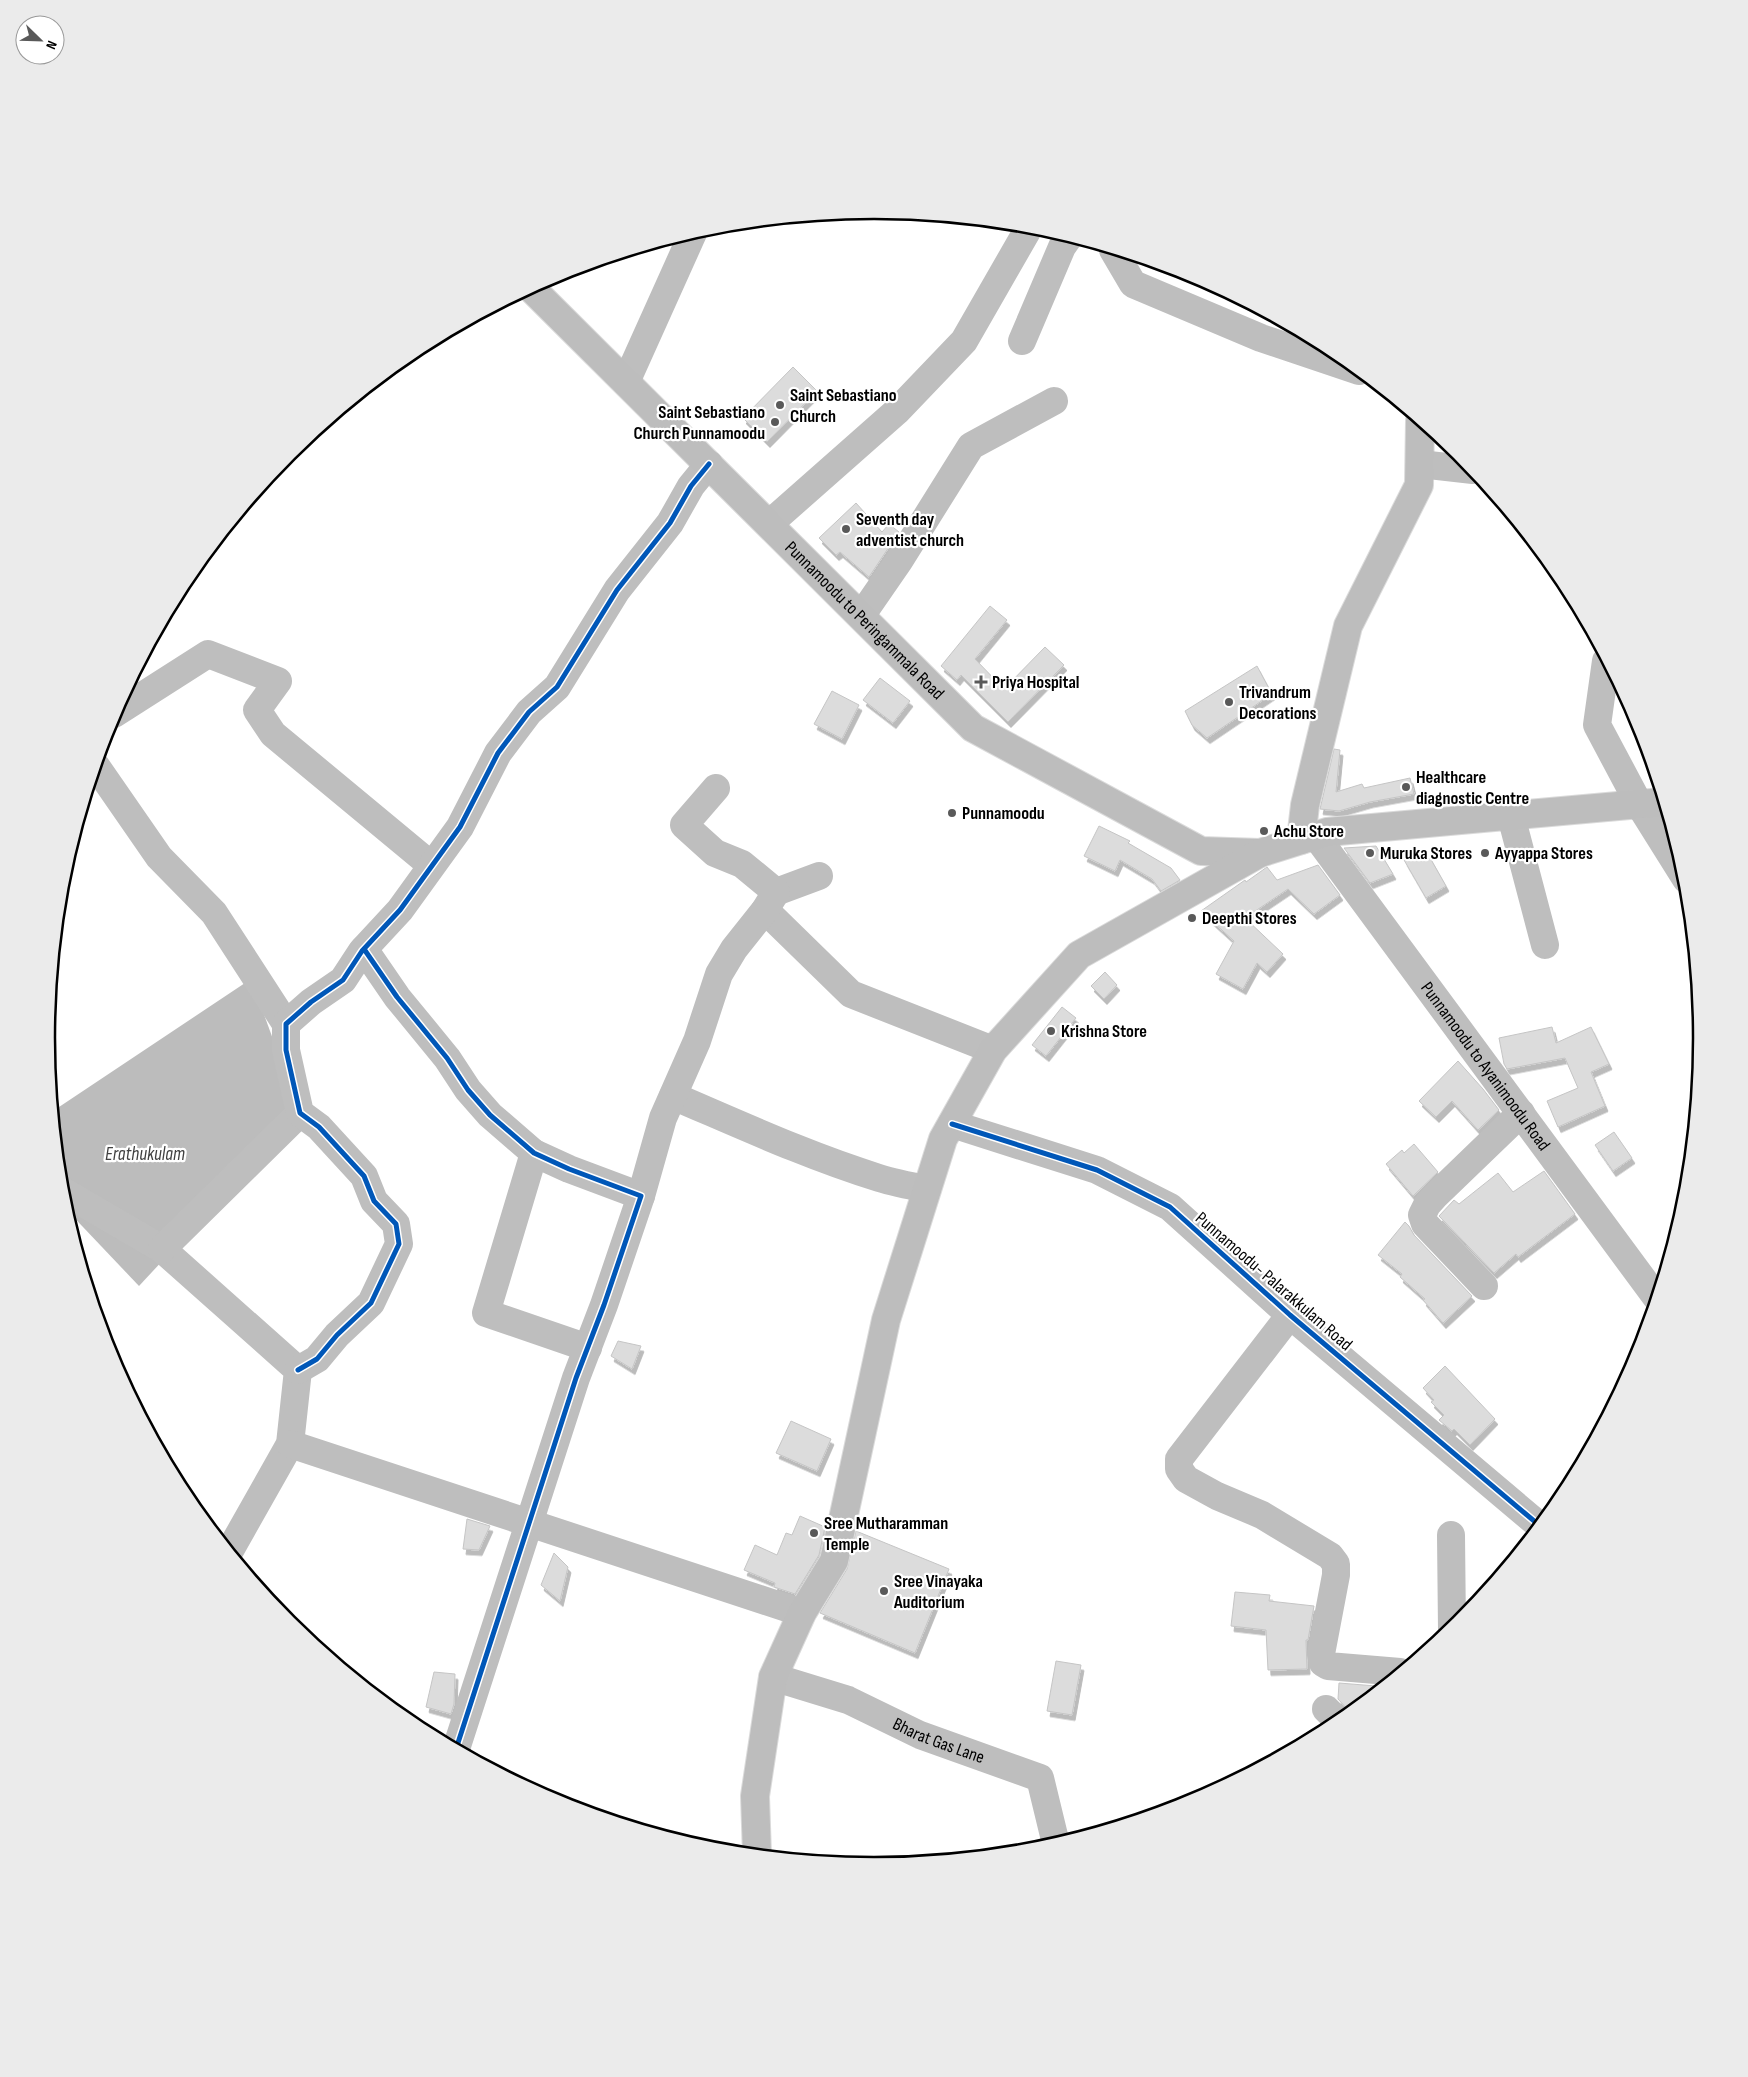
<svg xmlns="http://www.w3.org/2000/svg" width="1748" height="2077" viewBox="0 0 1748 2077" font-family="'Sofia Sans Condensed',sans-serif">
	<style>
		.water { fill: #bcbcbc }
		.building { fill: #dcdcdc; stroke: #c5c5c5; filter: url(#shadow) }
		.lines { fill: none; stroke-linecap: round; stroke-linejoin: round }
		.major-casing { stroke: #dbdbdb; stroke-width: 30 }
		.minor { stroke: #bebebe; stroke-width: 28 }
		.major { stroke: #bdbdbd; stroke-width: 28 }
		.cycleway-casing { stroke: #fff; stroke-width: 8 }
		.cycleway { stroke: #0057b8; stroke-width: 5 }
		.poi-dot { fill: #595959; stroke: #fff; stroke-width: 2 }
		.labels { text-anchor: middle; stroke-width: 4.5; stroke-linejoin: round; paint-order: stroke }
		.poi-label { font-size: 18px; font-weight: bold; fill: #000; stroke: #fff; text-anchor: start }
		.street-label { font-size: 18px; fill: #000; stroke: #fff }
		.water-label { font-size: 19px; font-style: italic; fill: #404040; stroke: #fff }
		.rim { fill: none; stroke: #000; stroke-width: 2.5 }
	</style>
	<defs>
		<filter id="shadow"><feDropShadow dx="3" dy="5.5" stdDeviation="0" flood-color="#0004"/></filter>
	</defs>
	<rect width="100%" height="100%" fill="#fff"/>
	<path class="water" d="M251,979L300,1113L139,1286L64,1207L53,1111Z"/>
	<path class="building" d="M793,367L817,391L767,442L743,418Z
		M856,503L882,532L889,524L899,532L869,577L840,552L836,555L819,538Z
		M990,606L1007,620L975,659L1004,689L1045,647L1064,665L1008,722L961,675L957,680L941,666Z
		M1257,666L1272,694L1207,738L1192,725L1185,711Z
		M880,678L910,701L893,723L863,700Z
		M832,691L859,705L842,739L814,724Z
		M1334,749L1340,750L1336,792L1362,784L1364,788L1410,778L1414,794L1370,802L1339,811L1320,809Z
		M1099,826L1130,841L1128,843L1171,868L1180,880L1161,891L1152,879L1120,860L1115,871L1084,856Z
		M1376,846L1393,874L1370,883L1344,848Z
		M1429,856L1446,886L1426,898L1404,860Z
		M1318,865L1340,895L1314,914L1288,889L1245,918L1283,954L1267,972L1257,963L1243,989L1216,974L1234,941L1201,911L1245,880L1246,882L1267,867L1277,880Z
		M1105,972L1117,985L1104,999L1091,986Z
		M1062,1007L1076,1018L1046,1056L1032,1045Z
		M1552,1027L1556,1043L1591,1027L1609,1064L1591,1072L1605,1106L1558,1127L1547,1101L1578,1088L1565,1058L1507,1069L1504,1064L1499,1038Z
		M1458,1061L1483,1089L1499,1110L1478,1130L1452,1101L1436,1117L1419,1101Z
		M1614,1132L1632,1158L1613,1171L1595,1145Z
		M1414,1144L1438,1172L1413,1196L1386,1164L1402,1150L1404,1153Z
		M1544,1171L1575,1214L1518,1257L1516,1254L1494,1273L1439,1216L1454,1200L1459,1204L1498,1173L1513,1192Z
		M1405,1222L1409,1226L1414,1235L1472,1296L1443,1323L1423,1300L1425,1299L1400,1277L1402,1274L1378,1255Z
		M618,1341L641,1346L632,1369L611,1356Z
		M1445,1366L1495,1419L1470,1445L1454,1429L1452,1431L1439,1420L1444,1415L1431,1402L1434,1400L1423,1388Z
		M791,1421L831,1439L817,1471L776,1453Z
		M800,1516L825,1527L819,1555L795,1594L774,1587L775,1583L744,1570L755,1545L777,1555L786,1533L792,1535Z
		M467,1519L490,1526L479,1550L463,1549Z
		M856,1531L949,1569L915,1653L820,1613L847,1569Z
		M554,1553L568,1567L560,1601L541,1585Z
		M1235,1592L1270,1595L1269,1601L1314,1606L1308,1640H1306L1307,1669L1268,1670L1266,1630L1231,1626Z
		M1056,1661L1081,1665L1072,1715L1047,1711Z
		M434,1672L455,1674L454,1704L451,1714L426,1707Z
		M1339,1683L1376,1686L1375,1693L1351,1713L1338,1699Z"/>
	<g class="lines">
		<defs>
			<g id="major">
				<path id="s3" d="M531,288L973,728L1201,851L1260,853"/>
				<path d="M1301,840L1305,805L1348,626L1419,485L1420,421"/>
				<path d="M757,1855L755,1796L773,1677L802,1613L834,1561L886,1320L943,1139L993,1050L1079,955L1260,853L1327,832L1663,802"/>
			</g>
		</defs>
		<use href="#major" class="major-casing"/>
		<g class="minor">
			<path d="M1113,250L1133,284L1261,338L1359,371"/>
			<path d="M1022,341L1062,247L1069,237"/>
			<path d="M626,382L693,233"/>
			<path d="M1420,464L1473,470"/>
			<path d="M769,524L897,411L964,341L1030,226"/>
			<path d="M861,616L899,561L971,446L1054,401"/>
			<path d="M1606,661L1597,725L1639,804L1686,879"/>
			<path d="M114,714L208,654L278,681L257,710L273,734L431,865"/>
			<path d="M96,766L159,857L214,913L286,1024"/>
			<path d="M1511,816L1545,945"/>
			<path id="s1" d="M1316,836L1656,1297"/>
			<path d="M776,892L819,876"/>
			<path d="M765,910L851,994L993,1050"/>
			<path d="M364,949L397,997L447,1058L468,1090L490,1115L534,1153L569,1169L641,1196L604,1305L576,1378L456,1749"/>
			<path d="M673,1096C741,1125 808,1156 879,1178C895,1183 911,1186 927,1189"/>
			<path d="M952,1124L1097,1170L1170,1207L1290,1315L1540,1526"/>
			<path d="M534,1153L486,1313L588,1348"/>
			<path d="M61,1190L162,1249L298,1370L290,1444L229,1552"/>
			<path d="M641,1196L663,1118L697,1041L719,974L734,949L765,910L776,892L742,864L715,853L684,825L716,788"/>
			<path d="M162,1249L300,1113"/>
			<path d="M1484,1286L1425,1224L1422,1215L1427,1205L1435,1196L1521,1113"/>
			<path d="M1290,1315L1179,1459V1469L1186,1479L1217,1496L1262,1515L1330,1556L1336,1564V1575L1321,1654L1323,1663L1328,1666L1400,1672"/>
			<path d="M298,1370L317,1359L337,1335L371,1303L399,1244L396,1224L374,1201L364,1176L319,1127L300,1113L286,1050V1024L311,1002L343,980L362,951L400,910L460,827L498,753L529,712L557,687L617,590L670,523L691,486L709,464"/>
			<path d="M290,1444L802,1613"/>
			<path d="M1451,1535L1452,1630"/>
			<path id="s2" d="M773,1677L848,1700L920,1735L1040,1778L1056,1844"/>
			<path d="M1326,1709L1339,1722"/>
		</g>
		<use href="#major" class="major"/>
		<defs>
			<path id="cycleway" d="M364,949L397,997L447,1058L468,1090L490,1115L534,1153L569,1169L641,1196L604,1305L576,1378L456,1749
				M952,1124L1097,1170L1170,1207L1290,1315L1540,1526
				M298,1370L317,1359L337,1335L371,1303L399,1244L396,1224L374,1201L364,1176L319,1127L300,1113L286,1050V1024L311,1002L343,980L362,951L400,910L460,827L498,753L529,712L557,687L617,590L670,523L691,486L709,464"/>
		</defs>
		<use href="#cycleway" class="cycleway-casing"/>
		<use href="#cycleway" class="cycleway"/>
	</g>
	<g class="poi-dot">
		<circle cx="780" cy="405" r="5"/>
		<circle cx="775" cy="422" r="5"/>
		<circle cx="846" cy="529" r="5"/>
		<path d="M978.5 674.5h5v5h5v5h-5v5h-5v-5h-5v-5h5z"/>
		<circle cx="1229" cy="702" r="5"/>
		<circle cx="1406" cy="787" r="5"/>
		<circle cx="952" cy="813" r="5"/>
		<circle cx="1264" cy="831" r="5"/>
		<circle cx="1370" cy="853" r="5"/>
		<circle cx="1485" cy="853" r="5"/>
		<circle cx="1192" cy="918" r="5"/>
		<circle cx="1051" cy="1031" r="5"/>
		<circle cx="814" cy="1533" r="5"/>
		<circle cx="884" cy="1591" r="5"/>
	</g>
	<g class="labels">
		<g class="poi-label">
			<text x="790" y="401">Saint Sebastiano<tspan x="790" dy="21">Church</tspan></text>
			<text x="765" y="418" text-anchor="end">Saint Sebastiano<tspan x="765" dy="21">Church Punnamoodu</tspan></text>
			<text x="856" y="525">Seventh day<tspan x="856" dy="21">adventist church</tspan></text>
			<text x="992" y="688">Priya Hospital</text>
			<text x="1239" y="698">Trivandrum<tspan x="1239" dy="21">Decorations</tspan></text>
			<text x="1416" y="783">Healthcare<tspan x="1416" dy="21">diagnostic Centre</tspan></text>
			<text x="962" y="819">Punnamoodu</text>
			<text x="1274" y="837">Achu Store</text>
			<text x="1380" y="859">Muruka Stores</text>
			<text x="1495" y="859">Ayyappa Stores</text>
			<text x="1202" y="924">Deepthi Stores</text>
			<text x="1061" y="1037">Krishna Store</text>
			<text x="824" y="1529">Sree Mutharamman<tspan x="824" dy="21">Temple</tspan></text>
			<text x="894" y="1587">Sree Vinayaka<tspan x="894" dy="21">Auditorium</tspan></text>
		</g>
		<g class="street-label">
			<text dy="6" stroke="none"><textPath href="#s3" startOffset="471">Punnamoodu to Peringammala Road</textPath></text>
			<text dy="6" stroke="none"><textPath href="#s1" startOffset="286">Punnamoodu to Ayanimoodu Road</textPath></text>
			<text transform="translate(1274 1281) rotate(41)" y="6">Punnamoodu- Palarakkulam Road</text>
			<text dy="6" stroke="none"><textPath href="#s2" startOffset="178">Bharat Gas Lane</textPath></text>
		</g>
		<g class="water-label">
			<text x="145" y="1160">Erathukulam</text>
		</g>
	</g>
	<path d="M0 0H1748V2077H0ZM55 1038a819 819 0 1 1 1638 0a819 819 0 1 1-1638 0Z" fill="#ebebeb" fill-rule="evenodd"/>
	<path class="rim" d="M55 1038a819 819 0 1 1 1638 0a819 819 0 1 1-1638 0Z"/>
	<g transform="translate(40 40) rotate(113)"><circle r="24" fill="#ffffff" stroke="#999999"/>
	<path d="M0-4L9 19L0 12L-9 19Z" fill="#595959"/>
	<text y="-8" font-size="14" font-weight="bold" text-anchor="middle" fill="#000000">N</text>
	</g>
</svg>
